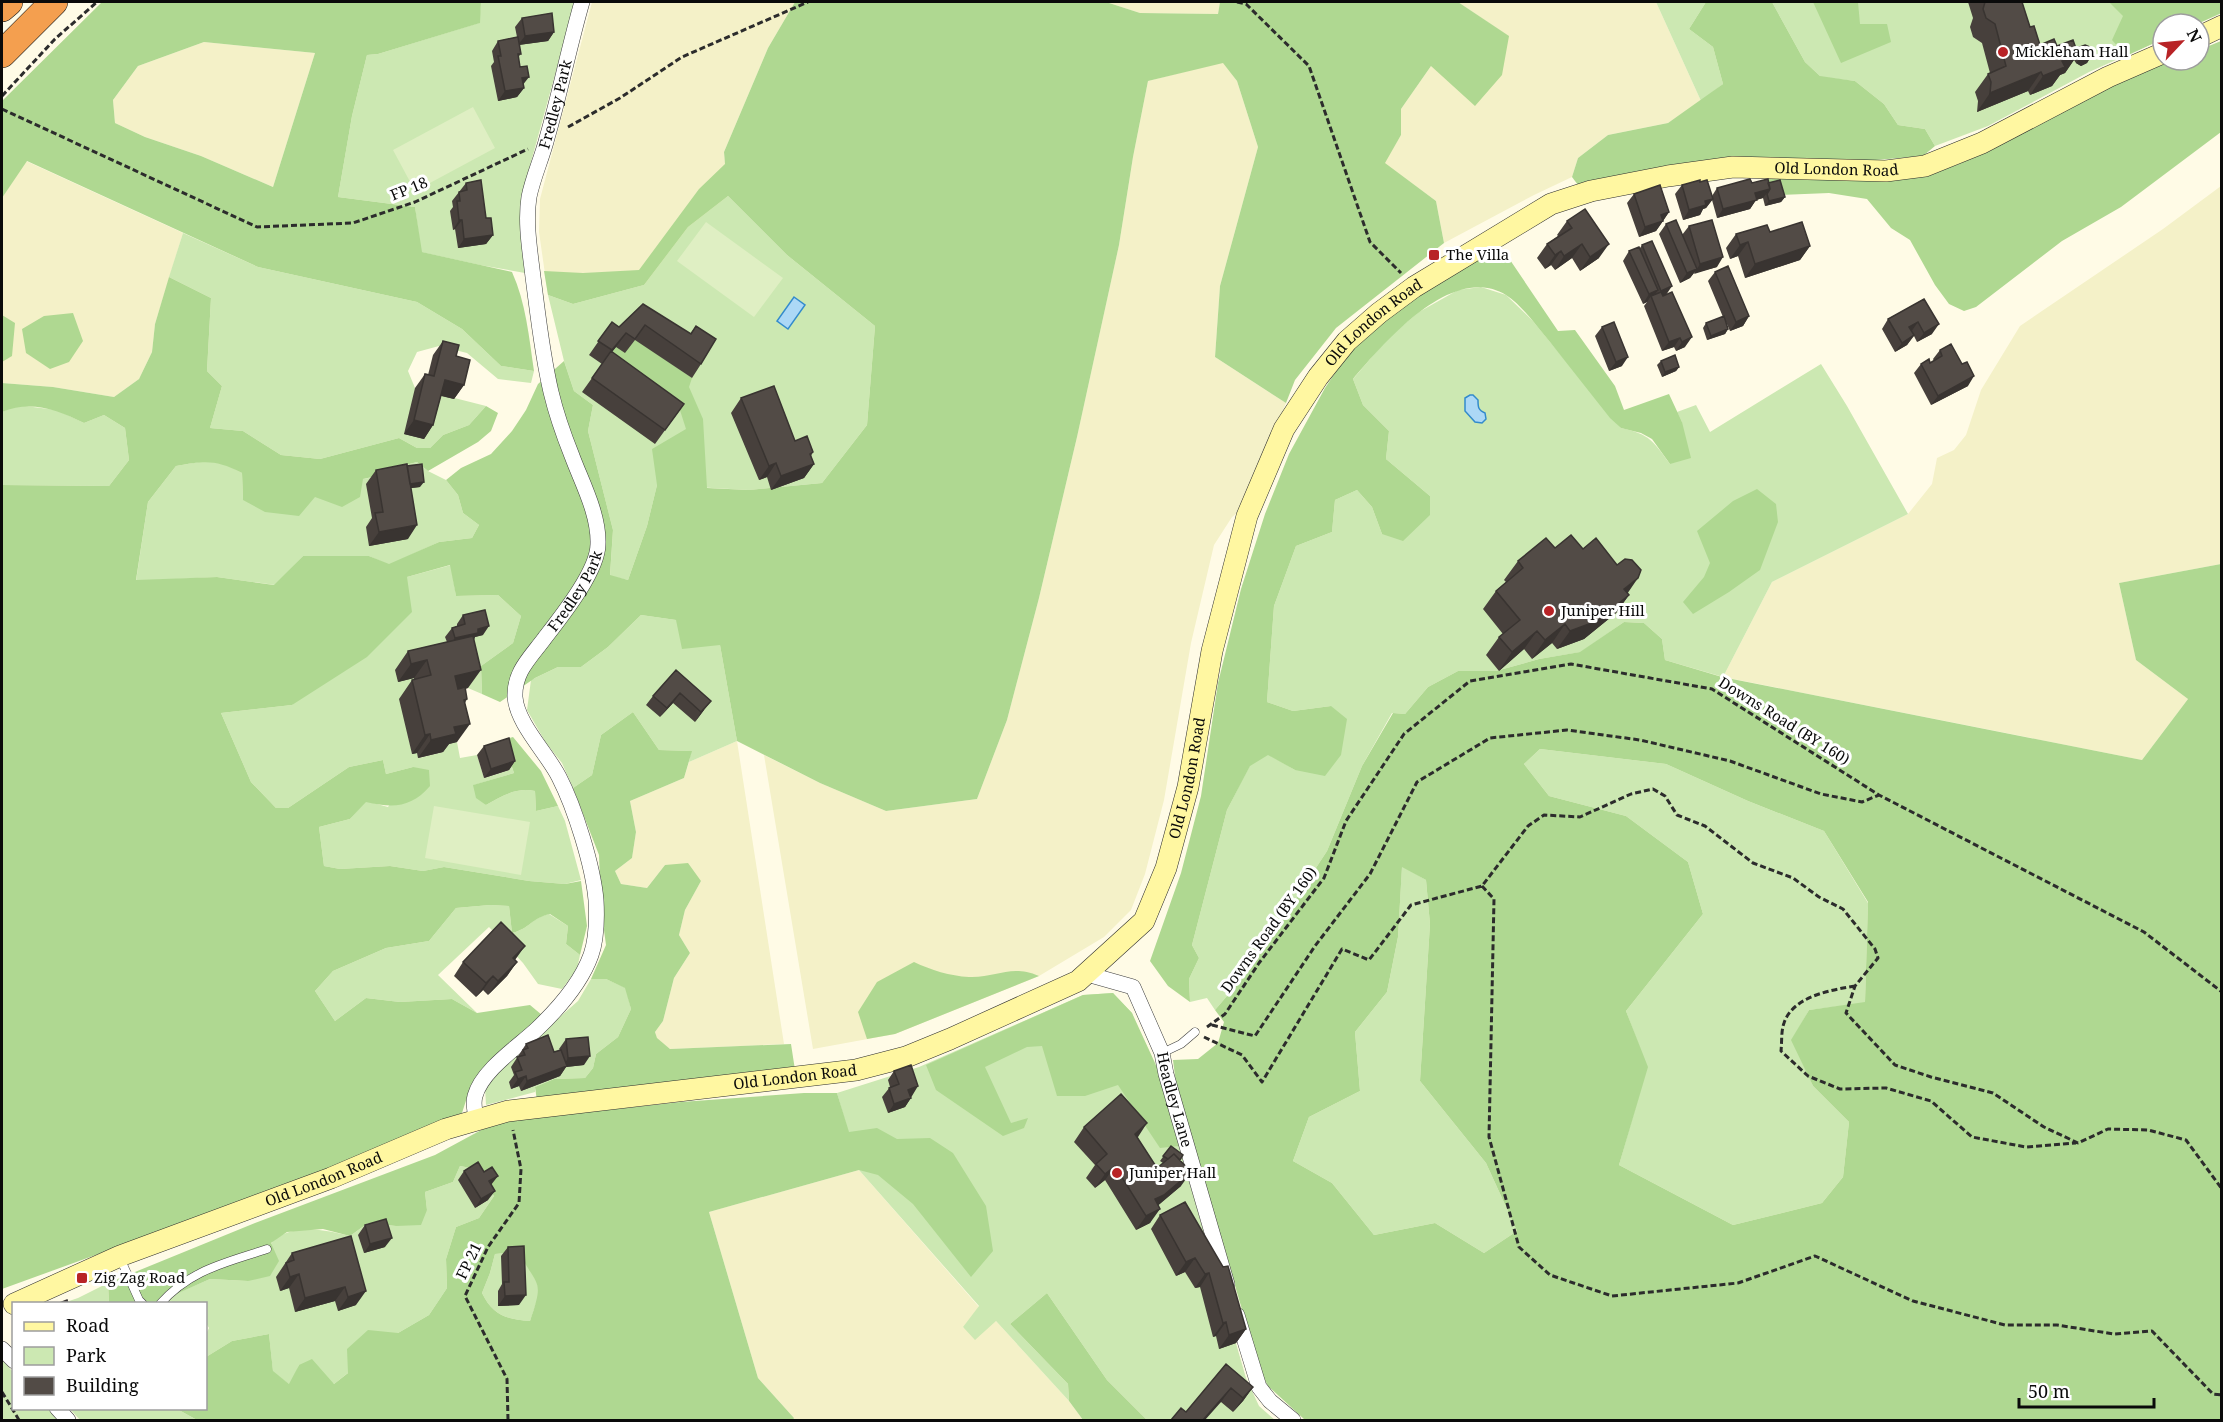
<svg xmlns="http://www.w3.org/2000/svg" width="2223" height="1422" viewBox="0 0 2223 1422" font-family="'Noto Serif',serif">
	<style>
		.farmland { fill: #f4f1c8 }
		.green { fill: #cce8b2 }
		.forest { fill: #afd891; fill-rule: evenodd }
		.pitch { fill: #dfefc3 }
		.water { fill: #acd8f6; stroke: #338bcc; stroke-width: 1.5 }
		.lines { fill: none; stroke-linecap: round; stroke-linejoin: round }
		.lane-casing { stroke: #3d3d3d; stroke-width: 9 }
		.street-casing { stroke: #3d3d3d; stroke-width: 16 }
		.secondary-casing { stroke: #2c2c2c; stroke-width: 22 }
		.highway-casing { stroke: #1b1b1b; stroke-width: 28 }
		.path { stroke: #2c2c2c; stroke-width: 3; stroke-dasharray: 6 3; stroke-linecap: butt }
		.lane { stroke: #fff; stroke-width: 8 }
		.street { stroke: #fff; stroke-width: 15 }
		.secondary { stroke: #fff7a1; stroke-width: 21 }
		.highway { stroke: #f49f4f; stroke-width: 27 }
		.wall { fill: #47403c }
		.shaded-wall { fill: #393431 }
		.building { fill: #524b46; stroke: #393431; stroke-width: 1.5 }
		.poi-dot { fill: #b82326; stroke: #fff; stroke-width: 2 }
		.labels { text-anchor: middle; stroke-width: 6; stroke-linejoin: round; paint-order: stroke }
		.poi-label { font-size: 15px; fill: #0a0a0a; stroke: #fff; text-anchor: start }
		.street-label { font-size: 15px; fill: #0a0a0a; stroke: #fff }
	</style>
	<rect width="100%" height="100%" fill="#fffbe6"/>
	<path class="farmland" d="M592,2H795L768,48L724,152L728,196L644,285L548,295L539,232L540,199Z
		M1106,2H1220L1218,14L1140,13Z
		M1458,2H1656L1701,101L1668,123L1608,135L1578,158L1572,177L1534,195L1444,243L1436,201L1384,163L1401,135V109L1431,66L1508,36Z
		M204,42L315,53L273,187L201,156L145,137L115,123L113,100L138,66Z
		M1223,62L1237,81L1258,147L1220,286L1215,357L1286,403L1241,510L1232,517L1214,545L1191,643L1164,800L1145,874L1131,910L1104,937L1039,976L895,1034L813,1049L764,755L820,783L886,811L977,799L1007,720L1039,598L1077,437L1119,245L1133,157L1148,81Z
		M26,161L183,233L155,324L152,352L139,379L114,397L53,387L2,383V198Z
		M2221,186V564L2119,583L2136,660L2188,699L2142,760L1723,677L1772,582L1908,514L1932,484L1937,458L1954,450L1966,435L1981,390L2020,326L2163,229Z
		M737,741L784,1044L670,1049L657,1039L655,1032L663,1021L674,978L690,953L679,935L685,910L701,881L665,865L647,888L621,884L615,871L632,858L636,832L630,801L684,778L689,762Z
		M859,1170L979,1307L963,1328L996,1321L1069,1401L1083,1420H793L794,1418L758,1378L709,1212Z"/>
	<path class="green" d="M481,2H575L523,191L525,273L480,265L421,252L415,207L338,197L352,116L367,55L378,54L479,23Z
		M1656,2H1706L1689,29L1713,47L1723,84L1701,101Z
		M1772,2H2221L2222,13L2197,24H2163V39L2089,72L1988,126L1935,146L1925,129L1898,125L1884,104L1855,81L1821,77L1805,62Z
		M728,196L787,255L875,326L867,425L822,483L749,490L657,485L647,526L628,580L610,576L613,530L588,431L593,405L574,391L564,361L548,295L573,304L644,285L688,227Z
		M183,233L258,267L417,302L462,329L501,366L534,371L531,383L498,379L467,353L439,346L417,352L408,371L415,388L486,406L469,425L443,435L430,448H417L399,438L320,459L281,455L243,431L210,428L222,386L207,371L211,298L169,277Z
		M1481,287L1506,295L1532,320L1621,428C1651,435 1652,440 1670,464L1682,422L1677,412L1696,405L1710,432L1821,364L1847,406L1908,514L1772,582L1723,677L1665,660L1662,639L1644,623L1624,622L1581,652L1539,659L1496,671H1458L1428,687L1405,714L1392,713L1362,766L1327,851L1250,969L1215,1010L1207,998L1190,1002L1189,979L1199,958L1192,945L1227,810L1250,765L1268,754L1295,770L1331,706L1293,711L1267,702L1274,606L1296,546L1332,532L1335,500L1357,490L1372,507L1382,534L1430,496L1386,459L1389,431L1363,405L1353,379L1389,337L1419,312L1458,290Z
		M17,405L57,410L84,423L104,415L125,428L129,460L109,486L2,485V488V412Z
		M199,462H221L242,473L243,500L315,496L363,479L392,474L394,468L417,462L428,471L446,480L458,495L463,513L479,525L472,538L439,542L389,565L369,556H303L275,585L217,577L136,581L148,502L176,466Z
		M451,565L456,596L498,595L521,616L513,643L481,666L482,694L468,688L459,655L414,678L418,694L400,698L412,753H417L419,758L443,752L441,746L457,742L460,758L477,755L484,778L509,770L505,746L514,773L474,785L486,805C501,796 517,787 535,791L536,811L558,806L565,821L581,880L565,884L529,881L444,867L423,871L390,866L340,869L324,866L319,827L350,819L366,801L388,807L413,767L386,774L383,760L349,767L288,808H276L251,782L221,713L292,705L407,577Z
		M641,615L676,620L720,645L737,741L689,762L691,751L659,750L633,712L601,735L592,775L573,788L562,763L546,743L527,710L531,680L558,667H581L608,647Z
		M1540,749L1666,764L1748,801L1824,831L1868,903L1865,1003L1809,1010L1792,1040L1813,1086L1849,1122L1843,1177L1822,1203L1733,1225L1619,1165L1647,1067L1626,1011L1703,914L1688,862L1626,816L1549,796L1524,764Z
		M1402,866L1426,880L1430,924L1420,1081L1486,1163L1517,1231L1484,1253L1435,1223L1374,1235L1332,1183L1293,1161L1309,1117L1360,1091L1355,1032L1387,992L1398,937Z
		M490,905L509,906L512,933C529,929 532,918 549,914L568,926L566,944L580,955L577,969L562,989L538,984L523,963L489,927L438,975L477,1013L452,999L400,1002L366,998L335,1021L315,991L333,971L386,948L429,941L456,908Z
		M591,979H606L626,988L631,1009L618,1037L596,1054L593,1068L585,1078L554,1079L535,1087V1092L486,1105L485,1087L498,1071L578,1001Z
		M1113,993L1132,1013L1179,1146L1246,1378L1259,1406L1275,1420H1147L1107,1380L1047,1293L1010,1324L1068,1384L1069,1401L996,1321L975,1340L963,1327L979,1306L859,1170L837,1093L919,1067L1083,995Z
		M460,1166L477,1169L494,1196L479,1218L456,1227L446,1259L447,1288L429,1315L398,1333L334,1384L299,1365L290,1385L273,1372L269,1334L232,1341L206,1357V1334L209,1328L206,1323V1304L175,1303L164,1299L210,1279L248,1281C255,1269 261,1255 270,1245C288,1222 325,1230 350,1236L368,1223L396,1226L427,1210L425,1192L453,1182Z
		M519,1252L537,1279L539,1295L530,1321C507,1319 493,1316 482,1293L490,1273L495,1254Z
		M108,1283L109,1303L60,1304L78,1298Z
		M2,1360L13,1372L14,1408L49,1409L59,1420H2Z
		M70,1409H177L197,1420H80Z"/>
	<path class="forest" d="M102,2H481L480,23L378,54L367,55L352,116L338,197L415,207L422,252L512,272C526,303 529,337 534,371L501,366L462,329L417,302L258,267L27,161L2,198V101ZM204,42L315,53L273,187L201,156L145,137L115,123L113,100L138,66Z
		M795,2H1106L1140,13L1218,14L1220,2H1458L1509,36L1502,75L1475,106L1431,66L1401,109V135L1385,163L1436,201L1444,243L1336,328L1295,380L1286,403L1215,357L1220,286L1258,147L1237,81L1223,63L1148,81L1133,157L1119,245L1077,437L1039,598L1007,720L977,799L886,811L820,783L737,741L720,645L682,649L676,620L641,615L608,647L581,667H558L535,678L500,702L482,694L481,666L513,643L521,616L498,595L456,596L450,565L407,577L412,612L367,657L292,705L221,713L251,782L276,808H288L349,767L383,760L386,774L413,767L429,770L430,786C411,808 393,808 366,802L350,819L319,827L324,866L340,869L390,866L423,871L444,867L529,881L565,884L581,881L587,926L580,955L566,944L568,926L550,914C532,918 529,929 512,933L509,906L490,905L456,908L429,941L386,948L333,971L315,991L335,1021L366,998L400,1002L452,999L477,1013L530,1005L542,1015L503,1050L471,1085L462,1113L302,1180L2,1289V485L109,486L129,460L125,428L104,415L84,423C57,410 31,400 2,412V383L53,387L114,397L139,379L152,352L155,324L169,277L211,298L207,371L222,386L210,428L243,431L281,455L320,459L399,438L417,448H430L443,435L469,425L486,406L498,413L491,431L478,442L428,471L417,462L394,468L392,473L363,479L360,497L342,507L315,497L299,516L265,512L243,500L242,473C215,459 205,461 176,466L148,502L136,580L217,577L274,585L303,556H369L389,564L439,542L472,538L479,525L463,513L458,495L446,480L461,468L491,454L512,431L526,410L538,384L564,361L574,391L593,405L588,431L613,530L610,575L628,580L647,526L657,485L652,449L686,429L678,404L608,356L616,347L635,339L692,378L689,387L703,419L707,488L749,490L822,483L867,425L875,326L787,255L728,196L688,227L644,285L573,304L548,295L544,271L583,273L639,270L699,189L725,164L724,152L768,48Z
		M1706,2H1772L1805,62L1820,76L1855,81L1884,104L1898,125L1925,129L1935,146L1923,156L1578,185L1572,177L1578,158L1608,135L1668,123L1723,84L1713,47L1689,29Z
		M1813,2H1858L1860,24H1887L1891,42L1841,63Z
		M2109,2H2221V13L2197,24H2163V39L2126,56L2112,40L2123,16Z
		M2221,41V132L2121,207L2062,241L1976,307L1964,311L1949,304L1935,285L1910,240L1891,228L1867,199L1829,193L1780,195L1767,187L1770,174L1928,175L1959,164L2141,70L2171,60H2199V50Z
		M1494,249L1506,254L1558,331L1575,330L1615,386L1624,410L1669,394L1682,422L1691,458L1670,464L1652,439L1641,433L1621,428L1610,418C1590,393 1570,367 1550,342C1537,327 1523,306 1506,295C1452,262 1384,343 1353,379L1363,405L1389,431L1386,459L1430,496V515L1403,541L1382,534L1372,507L1357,490L1335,500L1332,532L1296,546L1274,606L1267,702L1293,711L1331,706L1347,719L1341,755L1325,776L1295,770L1268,755L1250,766L1227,810L1192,945L1199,958L1189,979L1190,1002L1168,986L1150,961L1181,873L1201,796L1218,683L1241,589L1265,514L1289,454L1325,388L1351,349L1392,313L1453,272Z
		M73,313L83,341L69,362L50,369L26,353L22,329L44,316Z
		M2,315L15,323L12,356L2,362Z
		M1757,489L1776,504L1778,522L1760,570L1729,592L1693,614L1683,602L1704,577L1710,563L1697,531L1733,501Z
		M2221,564V1420H1305L1268,1386L1260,1371L1176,1084L1173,1060L1198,1059L1218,1043L1224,1022L1215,1010L1250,969L1327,851L1362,766L1393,713L1405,714L1428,687L1458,671H1496L1539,659L1580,652L1624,622L1644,623L1662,639L1665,660L1722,677L2142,760L2188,699L2136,660L2119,583ZM1540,749L1666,764L1748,801L1824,831L1868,902L1865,1002L1809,1010L1791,1040L1813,1086L1849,1122L1843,1177L1822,1203L1733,1225L1619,1165L1648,1067L1626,1011L1703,914L1688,862L1626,816L1549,796L1524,764ZM1402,867L1426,880L1430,924L1420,1081L1486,1163L1517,1231L1484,1253L1435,1223L1374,1235L1332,1183L1293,1161L1309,1117L1360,1091L1355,1032L1387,992L1398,937Z
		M633,712L659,750L692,751L684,778L630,801L636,832L632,858L615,871L621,884L647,888L665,865L688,863L701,881L685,910L679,935L690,953L674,978L663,1021L655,1032L657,1038L670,1049L791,1044L795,1070L537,1101L535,1087L554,1079L585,1078L593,1068L596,1054L618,1037L631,1009L625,988L606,979H591L606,945L601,908L599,855L573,788L592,775L601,735Z
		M513,737L541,771L558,806L536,811L535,791C517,787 501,796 486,805L476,798L473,785L514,773L503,740Z
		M914,962C931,970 950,976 969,977C997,978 1010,964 1039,976L895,1034L867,1039L858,1012L877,982Z
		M1113,993L1132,1013L1161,1076L1179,1146L1160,1148L1118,1085L1085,1096H1057L1042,1046L1027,1047L985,1067L1011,1123L1028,1118L1024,1128L1003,1136L936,1090L926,1065L1083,995Z
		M804,1093H837L849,1132L877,1128L897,1139L930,1138L953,1153L986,1206L993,1251L971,1277L913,1204L878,1175L859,1170L709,1212L758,1378L794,1418L793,1420H197L177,1409L206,1408V1357L232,1341L269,1334L273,1371L289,1384L299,1365L312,1359L334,1384L348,1373L347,1349L368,1330L398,1333L429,1315L447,1288L446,1259L456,1227L479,1218L494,1196L476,1169L460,1166L453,1182L425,1192L427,1210L421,1225L396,1226L368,1223L350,1236L323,1229L287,1232L271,1243L279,1261L270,1276L248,1281L210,1279L165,1299L175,1304L109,1303L108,1283L255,1223L435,1155L496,1122L681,1102ZM519,1252C537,1288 545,1278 530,1321C507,1319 493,1316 482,1293L490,1273L495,1254Z
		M1047,1293L1107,1380L1147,1420H1083L1069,1401L1068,1384L1010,1324Z"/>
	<path class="pitch" d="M473,107L495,148L415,191L393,150Z
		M706,222L783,278L754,317L677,261Z
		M434,806L530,822L521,875L425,858Z"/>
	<path class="water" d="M794,297L805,305L788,329L777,321Z
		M1470,395H1473L1478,400C1478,407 1478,410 1485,413L1486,419L1482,423L1475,422L1465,411V398Z"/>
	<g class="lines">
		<defs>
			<path id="lane" d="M1162,1053L1181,1044L1195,1032
				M120,1258L139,1300L143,1304
				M160,1304C191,1269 226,1263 267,1249"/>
			<g id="street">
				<path id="s1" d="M1087,974L1133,987L1162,1053L1166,1074L1227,1284"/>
				<path id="s2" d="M477,1120C475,1113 473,1103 475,1096C482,1070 519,1046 537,1029C559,1008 581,983 591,955C597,938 597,918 596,900C593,866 575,808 559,777C547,753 517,724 515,697C514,672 530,658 544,639C561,617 598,571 598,544C599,514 582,483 572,456C564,436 556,413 551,392C542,354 538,315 533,277C530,251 525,223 529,197C533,177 542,158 547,138C560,93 569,47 582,2"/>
				<path d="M1237,1315L1259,1387L1270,1401L1293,1420"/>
				<path d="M2,1349L14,1361"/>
				<path d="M57,1408L68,1420"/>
			</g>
			<g id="secondary">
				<path d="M2199,37L2222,26"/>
				<path id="s3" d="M14,1304L120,1256L331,1178L446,1129L508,1111L856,1070L906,1057L950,1039L1078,981L1144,921L1166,868L1188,787L1212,651L1247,516L1284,429L1318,377L1347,341L1379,313L1414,287L1551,204L1591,191L1668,176L1733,167L1886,171L1925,166L1982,143L2108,77L2163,53"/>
			</g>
			<path id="highway" d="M2,8L9,2
				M2,54L54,2"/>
		</defs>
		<use href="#lane" class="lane-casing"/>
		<use href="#street" class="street-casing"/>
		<use href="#secondary" class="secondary-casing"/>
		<use href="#highway" class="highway-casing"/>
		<path class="path" d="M1237,2L1246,4L1309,66L1370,242L1401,273
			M2,96L55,39L97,2
			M2,109L257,227L353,223L415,202L528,149
			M568,127L620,98L682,57L808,2
			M1482,886L1494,899L1489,1137L1519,1247L1550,1275L1612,1296L1738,1283L1815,1256L1913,1301L2005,1325H2057L2114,1334L2152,1331L2213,1394L2222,1395
			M1855,986C1831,990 1793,996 1784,1023C1781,1031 1782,1042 1781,1051L1808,1076L1840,1089L1886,1088L1931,1101L1972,1137L2026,1147L2076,1143
			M1212,1025L1255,1036L1315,946L1370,874L1417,782L1490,738L1567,730L1640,740L1730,761L1821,794L1862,802L1879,795
			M1207,1027L1225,1014L1259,963L1324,878L1346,821L1404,734L1470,681L1571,664L1712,689L1879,795L2144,932L2222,992
			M1204,1037L1242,1055L1262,1082L1342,949L1369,960L1411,905L1482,886L1528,826L1544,815L1580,817L1631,794L1653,789L1665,796L1677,815L1705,826L1753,863L1793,878L1819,897L1843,909L1875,949L1878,958L1855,986L1846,1013L1895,1065L1931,1077L1993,1093L2044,1127L2078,1143L2108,1129L2148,1130L2186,1140L2222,1189
			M2,1392L19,1420
			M508,1420L507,1379L465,1296L488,1247L519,1203L521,1169L513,1130"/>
		<use href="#lane" class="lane"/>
		<use href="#street" class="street"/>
		<use href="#secondary" class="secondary"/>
		<use href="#highway" class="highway"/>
	</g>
	<path class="wall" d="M1968,2H2022L2030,27L2040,45L2077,49L2090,58L2087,63L2081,66L2076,63L2074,60L2065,73L2060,75L2052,86L2030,95L2028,91L1977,112L1978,101L1975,92L1988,74L1990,73L1982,43L1973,37L1970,27L1973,18Z
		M522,18L554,32L548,41L519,45L521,54L518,57L524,88L517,97L498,101L491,66L494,62L492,51L498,41L517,37L515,27Z
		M1700,182L1712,196L1717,188L1752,183H1768L1785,197L1781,202L1765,206L1763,198L1756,200L1750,209L1717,218L1712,200L1706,208L1703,209L1700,215L1683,220L1675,194L1682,185Z
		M466,183L486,218L493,235L486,244L458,248L455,229L453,230L450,211L453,207L452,201Z
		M1634,194L1669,212L1656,231L1639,237L1627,203Z
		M1567,221L1599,258L1580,271L1572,258L1555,270L1551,265L1545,269L1537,258L1547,244L1558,236L1557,235Z
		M1666,224L1682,235L1689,226L1717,267L1694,273L1690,278L1680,283L1659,234Z
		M1770,232L1810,246L1800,260L1745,278L1738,256L1730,259L1726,248L1736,234Z
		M1642,245L1666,295L1685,347L1676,351L1674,347L1662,351L1644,306L1647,302L1643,304L1623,261L1629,251L1640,248Z
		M1715,272L1749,316L1743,326L1730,331L1726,322L1728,329L1725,334L1707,340L1703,328L1706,323L1723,317L1708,281Z
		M1924,299L1932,334L1917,342L1914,336L1907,345L1895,352L1882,329L1888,319Z
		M643,304L690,334L696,326L701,364L692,378L635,340L625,353L616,347L612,352L684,404L655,444L582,392L602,364L589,355L612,322L619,327Z
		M1602,327L1622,366L1609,371L1595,336Z
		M443,341L456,356L464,385L454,399L441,396L433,425L424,439L404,434L415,388L425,374L428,375L433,355Z
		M1940,350L1962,364L1968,386L1931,405L1914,373L1921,364L1930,363L1934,361L1933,359Z
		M1661,361L1679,367L1676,371L1662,377L1657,365Z
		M741,398L795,441L813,452L811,456L814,464L804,478L771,490L767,477L759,480L731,413Z
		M376,470L420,487L411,488L408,539L369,546L366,527L372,518L366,484Z
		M1555,548L1583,549L1629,595L1616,613L1584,639L1557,649L1552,643L1532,659L1524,649L1499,671L1486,655L1499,637L1503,634L1483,609L1496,591L1506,582L1504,580L1518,561Z
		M463,615L483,635L475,637L474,640L468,688L465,689L467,699L465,703L457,742L449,744L443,752L418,758L417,753L412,754L399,699L412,680H414V678L398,682L395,670L408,651L447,642L445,637L452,628L457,626V624Z
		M676,670L704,710L695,722L673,703L660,717L646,705L653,696Z
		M484,746L515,761L509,770L484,778L477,755Z
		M515,960L517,962L507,976L488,995L483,990L476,997L454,976L463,962Z
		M566,1039L584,1065L566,1067L560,1076L521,1091L519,1086L511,1089L509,1082L514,1075L511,1067L526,1044L554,1052L560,1050L559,1049Z
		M894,1071L912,1096L905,1107L888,1113L882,1097L890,1087L888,1080Z
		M1084,1127L1137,1137L1157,1168L1163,1163L1160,1161L1171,1146L1180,1160L1181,1186L1158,1205L1150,1223L1136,1230L1105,1180L1095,1188L1086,1178L1095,1165L1074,1142Z
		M464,1171L491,1185L488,1200L475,1208L458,1180Z
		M1185,1202L1246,1329L1236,1343L1219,1349L1216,1336L1213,1337L1200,1287L1195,1288L1185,1272L1176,1276L1151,1229L1160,1215Z
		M365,1225L385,1247L364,1253L358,1235Z
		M351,1236L356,1305L338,1311L335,1301L295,1312L289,1288L280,1291L276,1277L292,1253Z
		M508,1247L519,1305L498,1306V1291L502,1284L501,1256Z
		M1226,1364L1253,1387L1243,1401L1233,1412L1221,1402L1186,1412Z"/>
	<path class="shaded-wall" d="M554,32L548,41L518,45L525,36Z
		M2078,54L2065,73L2060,75L2052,86L2030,95L2043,76L2062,61Z
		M2090,58L2087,63L2081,66L2076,63L2079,59Z
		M2041,72L2028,91L1977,112L1990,93Z
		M529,77L522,86V78Z
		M524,88L517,97L498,101L505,91Z
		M1770,189L1763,198L1756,200L1750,209L1717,218L1723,209L1755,193Z
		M1785,197L1781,202L1765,206L1769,201Z
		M1713,199L1706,208L1703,209L1700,215L1683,220L1689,210L1705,201Z
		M1669,212L1663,221L1661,215Z
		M459,220H462L455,229L453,230Z
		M1663,221L1656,231L1639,237L1645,227Z
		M493,235L486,244L458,248L464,239Z
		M1748,242L1738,256L1730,259L1740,245Z
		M1582,244L1572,258L1555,270L1564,256Z
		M1609,244L1599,258L1580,271L1590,257Z
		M1810,246L1800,260L1745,278L1755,264Z
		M1561,251L1551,265L1545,269L1555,255Z
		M1723,257L1717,267L1694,274L1700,264Z
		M1697,269L1690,278L1680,283L1687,273Z
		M1672,286L1666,295L1655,300L1661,291Z
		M1658,290L1652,299L1651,296L1647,302L1643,304L1649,294Z
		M1749,316L1743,326L1730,331L1736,322Z
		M1918,322L1911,332L1909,327Z
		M1939,324L1932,334L1917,342L1924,333Z
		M1728,329L1725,334L1707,340L1711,336Z
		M626,333L616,347L602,364L612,350Z
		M1914,335L1907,345L1895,352L1902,343Z
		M1692,337L1685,347L1676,351L1682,342Z
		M1680,338L1674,347L1662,351L1669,342Z
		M1628,357L1622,366L1609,371L1616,362Z
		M1679,367L1676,371L1662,377L1665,372Z
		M1974,376L1968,386L1931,405L1938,396Z
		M445,380L464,385L454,399L435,394Z
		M414,420L433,425L424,439L404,434Z
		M776,463L767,477L759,480L769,466Z
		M814,464L804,478L771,490L781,476Z
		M424,482L420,487L404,489L407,484Z
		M417,525L408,539L369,546L379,532Z
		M1638,578L1625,597L1624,589Z
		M1629,595L1616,613L1584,639L1557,649L1570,631Z
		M1565,624L1552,643L1532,659L1545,640Z
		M489,626L483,635L475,637L472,642L448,648L455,638L478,629Z
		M1537,631L1524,649L1499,671L1512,652Z
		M427,660L414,678L398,682L411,664Z
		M481,670L468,688L442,694L455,676Z
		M680,693L673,703L660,717L667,708Z
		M711,701L704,710L695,722L701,712Z
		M470,724L457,742L449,744L443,752L418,758L431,740L454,727Z
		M430,734L417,753L412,754L425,735Z
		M515,761L509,770L484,778L491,769Z
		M525,946L515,960L513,958Z
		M517,962L507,976L488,995L498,981Z
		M493,976L483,990L476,997L486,983Z
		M590,1056L584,1065L566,1067L560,1076L521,1091L527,1081L562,1068L568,1058Z
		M526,1076L519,1086L511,1089L518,1079Z
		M918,1086L912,1096L902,1099L908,1090Z
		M911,1098L905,1107L888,1113L894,1104Z
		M1147,1123L1138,1137L1125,1148L1135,1134Z
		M1115,1166L1105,1180L1095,1188L1105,1174Z
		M1191,1172L1181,1186L1154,1209L1155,1199Z
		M498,1176L491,1185L489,1181Z
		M495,1191L488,1200L475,1208L481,1199Z
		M1160,1209L1150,1223L1136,1230L1146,1216Z
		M392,1238L385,1247L364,1253L370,1244Z
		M1195,1258L1185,1272L1176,1276L1186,1262Z
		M1209,1273L1200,1287L1195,1288L1205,1274Z
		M299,1274L289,1288L280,1291L290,1277Z
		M345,1287L335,1301L295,1312L305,1298Z
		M366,1291L356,1305L338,1311L348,1297Z
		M526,1295L519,1305L498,1306L505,1296Z
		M1226,1322L1216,1336L1213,1337L1223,1323Z
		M1246,1329L1236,1343L1219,1349L1229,1335Z
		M1253,1387L1243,1401L1233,1412L1243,1398Z
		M1231,1388L1221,1402L1205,1420H1203Z"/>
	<path class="building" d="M1985,2H2022L2030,27L2034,26L2040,45L2054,39L2057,46L2073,40L2078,54L2062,61L2065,67L2043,76L2041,72L1990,93L1991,82L1988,74L2006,66L1995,24L1986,18L1983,9Z
		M552,13L554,32L525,36L522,18Z
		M518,37L521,54H518L520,67L527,66L529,77L522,78L524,88L505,91L498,56H501L498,41Z
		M2085,45L2090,47L2092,52L2090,58L2084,61L2079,59L2077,50V48Z
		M1750,179L1752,183L1768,179L1770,189L1755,193L1757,200L1723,209L1717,188Z
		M481,180L486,218H491L493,235L464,239L462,220H459L457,201H460L459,192L467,190L466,183Z
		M1700,180V182L1707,180L1713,199L1705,201L1706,205L1689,210L1682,185Z
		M1780,180L1785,197L1769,201L1767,194L1770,189L1768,183Z
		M1660,185L1669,212L1661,215L1663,221L1645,227L1634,194Z
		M1585,209L1609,244L1590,257L1582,244L1564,256L1561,251L1555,255L1547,244L1572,228L1567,221Z
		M1676,220L1697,269L1687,273L1666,224Z
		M1712,220L1723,257L1700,264L1689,226Z
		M1802,222L1810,246L1755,264L1748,242L1740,245L1736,234L1767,225L1770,232Z
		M1652,241L1672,286L1661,291L1642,245Z
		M1639,247L1658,290L1649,294L1629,251Z
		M1728,266L1749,316L1736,322L1715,272Z
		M1661,292L1663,296L1672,292L1692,337L1682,342L1680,338L1669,342L1651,296Z
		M1924,299L1939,324L1924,333L1918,322L1909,327L1914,335L1902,343L1888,319Z
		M643,304L691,334L696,326L716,339L701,364L645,325L635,339L626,333L612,350L598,341L612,322L619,327Z
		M1724,316L1728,329L1711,336L1706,323Z
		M1614,322L1628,357L1616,362L1602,327Z
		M443,341L459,345L456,356L470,360L464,385L445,380L433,425L414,420L425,374L434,376Z
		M1951,344L1962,364L1967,362L1974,376L1938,396L1921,364L1929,359L1930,363L1942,356L1940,350Z
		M611,351L684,404L665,430L592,378Z
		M1675,355L1679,367L1665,372L1661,361Z
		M774,386L795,441L807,436L813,452L810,454L814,464L781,476L776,463L769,466L741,398Z
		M407,464L417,525L379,532L375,513L383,512L376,470Z
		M422,464L424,482L410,484L407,466Z
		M1571,535L1583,549L1596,538L1617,565L1625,559L1632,560L1641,570L1638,578L1624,589L1629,595L1597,621L1570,631L1565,624L1545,640L1537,631L1512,652L1499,637L1520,620L1496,591L1523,568L1518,561L1546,538L1555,548Z
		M485,610L489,626L478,629V633L455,638L452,628L465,624L463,615Z
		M473,636L481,670L455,676L458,689L465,687L467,699L464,700L470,724L454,727L456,734L431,740L430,734L425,735L412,680L431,675L427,660L411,664L408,651Z
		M676,670L711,701L701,712L680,693L667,708L653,696Z
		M509,738L515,761L491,769L484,746Z
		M501,922L525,946L513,958L517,962L498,981L493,976L486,983L463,962Z
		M548,1035L554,1052L561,1050L567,1066L527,1081L526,1076L518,1079L515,1072L522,1070L517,1057L525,1055L523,1050L528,1048L526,1044Z
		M588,1037L590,1056L568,1058L566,1039Z
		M911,1065L918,1086L908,1090L911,1098L894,1104L889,1088L899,1084L894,1071Z
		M1121,1094L1147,1123L1135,1134L1157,1168L1174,1154L1191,1172L1164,1195L1155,1199L1160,1209L1146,1216L1115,1166L1105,1174L1096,1164L1107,1154L1084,1127Z
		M1171,1146L1183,1155L1180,1160L1174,1154L1168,1159L1163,1156Z
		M478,1162L484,1172L492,1167L498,1176L489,1181L495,1191L481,1199L464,1171Z
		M1185,1202L1223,1267L1228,1266L1246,1329L1229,1335L1226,1322L1223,1323L1209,1273L1205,1274L1195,1258L1186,1262L1160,1215Z
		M386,1219L392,1238L370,1244L365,1225Z
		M351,1236L366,1291L348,1297L345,1287L305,1298L299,1274L290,1277L286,1263L294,1260L292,1253Z
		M524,1246L526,1295L505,1296L504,1282H509L508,1247Z
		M67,1300L68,1304H57Z
		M1226,1364L1253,1387L1243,1398L1231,1388L1203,1420H1171L1181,1408L1186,1412Z"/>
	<g class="poi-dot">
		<circle cx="2003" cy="52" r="6"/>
		<rect x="1428" y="249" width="12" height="12" rx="3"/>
		<circle cx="1549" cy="611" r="6"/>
		<circle cx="1117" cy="1173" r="6"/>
		<rect x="76" y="1272" width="12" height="12" rx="3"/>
	</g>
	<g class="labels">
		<g class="poi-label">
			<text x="2015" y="57">Mickleham Hall</text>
			<text x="1446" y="260">The Villa</text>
			<text x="1561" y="616">Juniper Hill</text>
			<text x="1129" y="1178">Juniper Hall</text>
			<text x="94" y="1283">Zig Zag Road</text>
		</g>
		<g class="street-label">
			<text dy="5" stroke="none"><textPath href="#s2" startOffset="1116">Fredley Park</textPath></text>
			<text dy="5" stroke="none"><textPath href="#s3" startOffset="2368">Old London Road</textPath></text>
			<text transform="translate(409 189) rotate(-22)" y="5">FP 18</text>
			<text dy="5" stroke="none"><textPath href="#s3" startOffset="1864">Old London Road</textPath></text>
			<text dy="5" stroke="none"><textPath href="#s2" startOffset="610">Fredley Park</textPath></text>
			<text transform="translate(1784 721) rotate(32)" y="5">Downs Road (BY 160)</text>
			<text dy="5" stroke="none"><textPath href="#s3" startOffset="1360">Old London Road</textPath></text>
			<text transform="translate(1269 930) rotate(-54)" y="5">Downs Road (BY 160)</text>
			<text dy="5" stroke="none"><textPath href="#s3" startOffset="820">Old London Road</textPath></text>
			<text dy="5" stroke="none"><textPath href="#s1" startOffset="168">Headley Lane</textPath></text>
			<text dy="5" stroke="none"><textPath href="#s3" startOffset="334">Old London Road</textPath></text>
			<text transform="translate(469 1261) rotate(-64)" y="5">FP 21</text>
		</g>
	</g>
	<rect width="2223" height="1422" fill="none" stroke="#0a0a0a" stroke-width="6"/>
	<rect x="12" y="1302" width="195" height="108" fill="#ffffff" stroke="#9d9d9d" stroke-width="1.5"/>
	<rect x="24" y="1322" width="30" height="9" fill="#fff7a1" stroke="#9d9d9d" stroke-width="1.5"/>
	<text x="66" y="1332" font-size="18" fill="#0a0a0a">Road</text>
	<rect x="24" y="1347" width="30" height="18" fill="#cce8b2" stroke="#9d9d9d" stroke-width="1.5"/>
	<text x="66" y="1362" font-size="18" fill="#0a0a0a">Park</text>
	<rect x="24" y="1377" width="30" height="18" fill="#524b46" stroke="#9d9d9d" stroke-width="1.5"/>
	<text x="66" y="1392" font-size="18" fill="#0a0a0a">Building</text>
	<g transform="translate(2181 42) rotate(64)"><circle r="28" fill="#ffffff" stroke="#9d9d9d" stroke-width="1.5"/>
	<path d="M0-4.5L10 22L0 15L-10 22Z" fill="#b82326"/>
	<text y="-9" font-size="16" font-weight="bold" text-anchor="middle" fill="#0a0a0a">N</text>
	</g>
	<path d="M2019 1398v9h135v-9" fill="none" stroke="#0a0a0a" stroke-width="3"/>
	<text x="2028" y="1398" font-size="18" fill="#0a0a0a" stroke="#ffffff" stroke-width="4.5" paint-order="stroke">50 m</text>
</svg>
